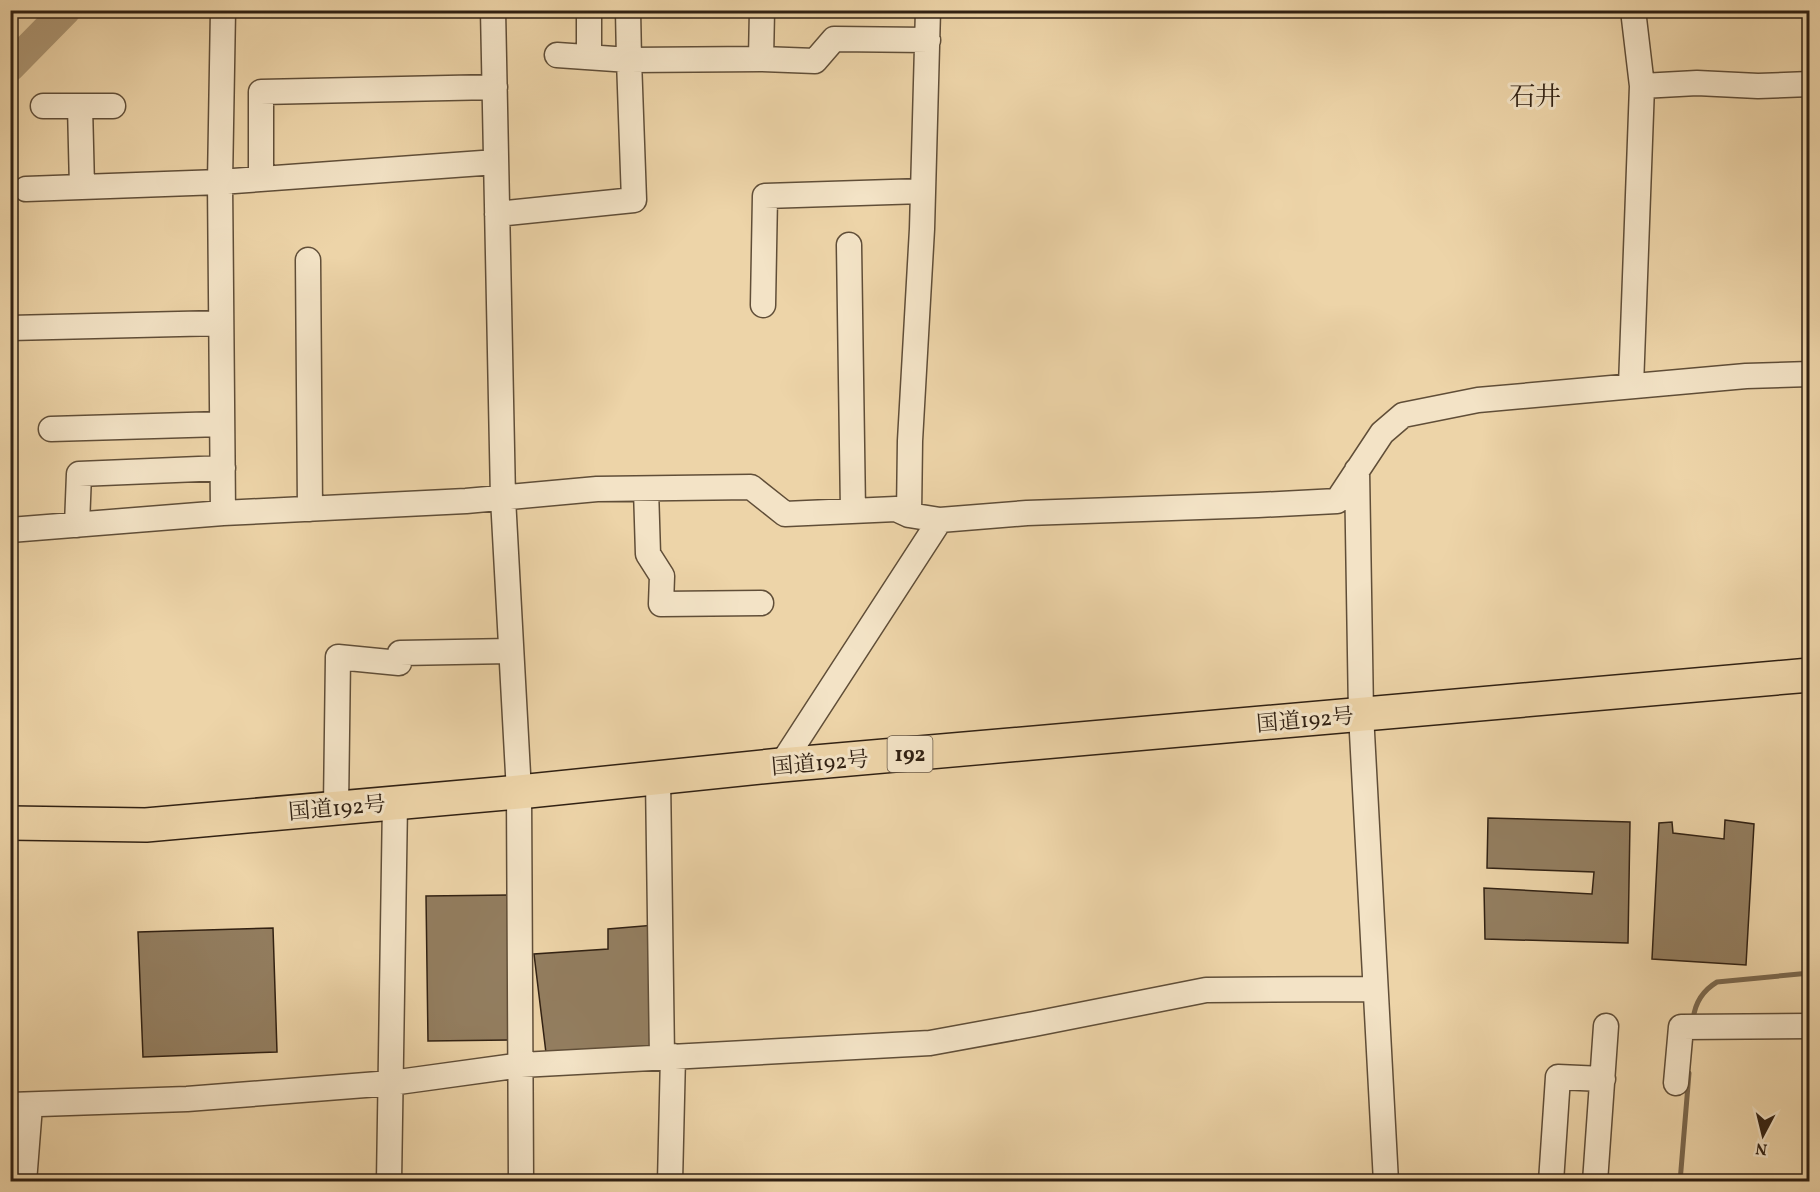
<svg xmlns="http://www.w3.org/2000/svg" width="1820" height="1192" viewBox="0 0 1820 1192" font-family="Vollkorn,'Noto Serif JP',serif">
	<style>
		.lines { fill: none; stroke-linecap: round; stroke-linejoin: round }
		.stream { stroke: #7b684e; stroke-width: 5 }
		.river { stroke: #ad9775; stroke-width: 30 }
		.building { fill: #937e60; stroke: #312113; stroke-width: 1.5 }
		.minor-casing { stroke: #604e38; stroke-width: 27 }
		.highway-casing { stroke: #312113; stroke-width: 36 }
		.minor { stroke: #f3e3c6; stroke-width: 24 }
		.highway { stroke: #edd4a8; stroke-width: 33 }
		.labels { text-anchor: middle; stroke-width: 6; stroke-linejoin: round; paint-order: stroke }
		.shield { fill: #f3e3c6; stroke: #6b5b49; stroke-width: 1.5 }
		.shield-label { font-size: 21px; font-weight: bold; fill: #312113 }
		.street-label { font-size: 22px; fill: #312113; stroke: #f3e3c6 }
		.quarter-label { font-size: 26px; fill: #312113; stroke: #f3e3c6 }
	</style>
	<rect width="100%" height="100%" fill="#edd4a8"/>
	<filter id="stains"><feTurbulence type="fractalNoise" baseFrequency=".00333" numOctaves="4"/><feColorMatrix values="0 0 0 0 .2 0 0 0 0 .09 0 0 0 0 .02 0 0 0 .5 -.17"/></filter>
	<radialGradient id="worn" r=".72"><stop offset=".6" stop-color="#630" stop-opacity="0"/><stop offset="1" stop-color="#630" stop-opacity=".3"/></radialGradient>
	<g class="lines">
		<path class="stream" d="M1693,1022C1694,1004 1702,991 1717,982L1810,973
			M1680,1182L1689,1073"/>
		<path class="river" d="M10,67L66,10"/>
	</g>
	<path class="building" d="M1488,818L1630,822L1628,943L1485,939L1484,888L1592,894L1594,872L1487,868Z
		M1725,820L1754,824L1746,965L1652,959L1659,823L1672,822L1673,833L1724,839Z
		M512,895L514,1040L428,1041L426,896Z
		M655,925V1048L546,1053L534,954L608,949V929Z
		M273,928L277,1052L143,1057L138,932Z"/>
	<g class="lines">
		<defs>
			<path id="minor" d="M493,10L503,498L519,792L521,1182
				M589,10V57
				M557,55L629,60L628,10
				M761,59L815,61L834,39L928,40
				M1642,86L1697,83L1758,86L1810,84
				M43,106H113
				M80,106L82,187
				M261,179V92L495,87
				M26,189L220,182L223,10
				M497,214L634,200L629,60L761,59L762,10
				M849,245L853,511
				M308,260L310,509
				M763,305L765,196L923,191
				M10,328L221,323
				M1631,386L1642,86L1633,10
				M51,429L222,424
				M1357,470L1361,714L1386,1182
				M646,489L648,554L662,576L661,604L761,603
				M223,513L220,182L496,162
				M909,515L910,441L922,229L928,10
				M77,525L79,474L223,468
				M10,530L223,513L466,501L597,489L751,487L785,514L896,509L909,515L940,520L1027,513L1258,505L1337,501L1382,433L1403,415L1478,400L1746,376L1810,374
				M781,765L940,520
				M658,778L662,1057
				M336,807L338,657L399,663L400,653L511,651
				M1676,1083L1681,1027L1810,1026
				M10,1105L187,1099L391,1083L521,1065L930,1043L1034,1024L1206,990L1374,989
				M24,1182L30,1106
				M389,1182L395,802
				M670,1182L673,1056
				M1551,1182L1558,1077L1603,1079
				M1595,1182L1606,1026"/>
			<path id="highway" d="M10,823L146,825L519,792L781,765L1810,675"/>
		</defs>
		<use href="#minor" class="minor-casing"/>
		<use href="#highway" class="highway-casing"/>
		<use href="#minor" class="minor"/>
		<use href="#highway" class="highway"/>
	</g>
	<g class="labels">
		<rect class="shield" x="887.5" y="736" width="45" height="36" rx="4.5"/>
		<g class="shield-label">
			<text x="910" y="761">192</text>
		</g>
		<g class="street-label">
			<text transform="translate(1305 719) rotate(-5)" y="8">国道192号</text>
			<text transform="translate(820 762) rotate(-5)" y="8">国道192号</text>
			<text transform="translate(337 807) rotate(-5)" y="8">国道192号</text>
		</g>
		<g class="quarter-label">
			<text x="1535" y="105">石井</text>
		</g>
	</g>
	<rect width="1820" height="1192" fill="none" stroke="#edd4a8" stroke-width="36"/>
	<rect x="12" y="12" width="1796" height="1168" fill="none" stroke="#312113" stroke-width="3"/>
	<rect x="18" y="18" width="1784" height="1156" fill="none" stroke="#312113" stroke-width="1.5"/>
	<g transform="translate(1763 1135) rotate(187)" stroke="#f3e3c6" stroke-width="4.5" paint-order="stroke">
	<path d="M0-4.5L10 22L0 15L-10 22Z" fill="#312113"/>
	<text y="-9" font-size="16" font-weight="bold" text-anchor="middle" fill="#312113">N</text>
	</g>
	<rect width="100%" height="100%" filter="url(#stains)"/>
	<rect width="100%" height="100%" fill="url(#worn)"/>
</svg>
